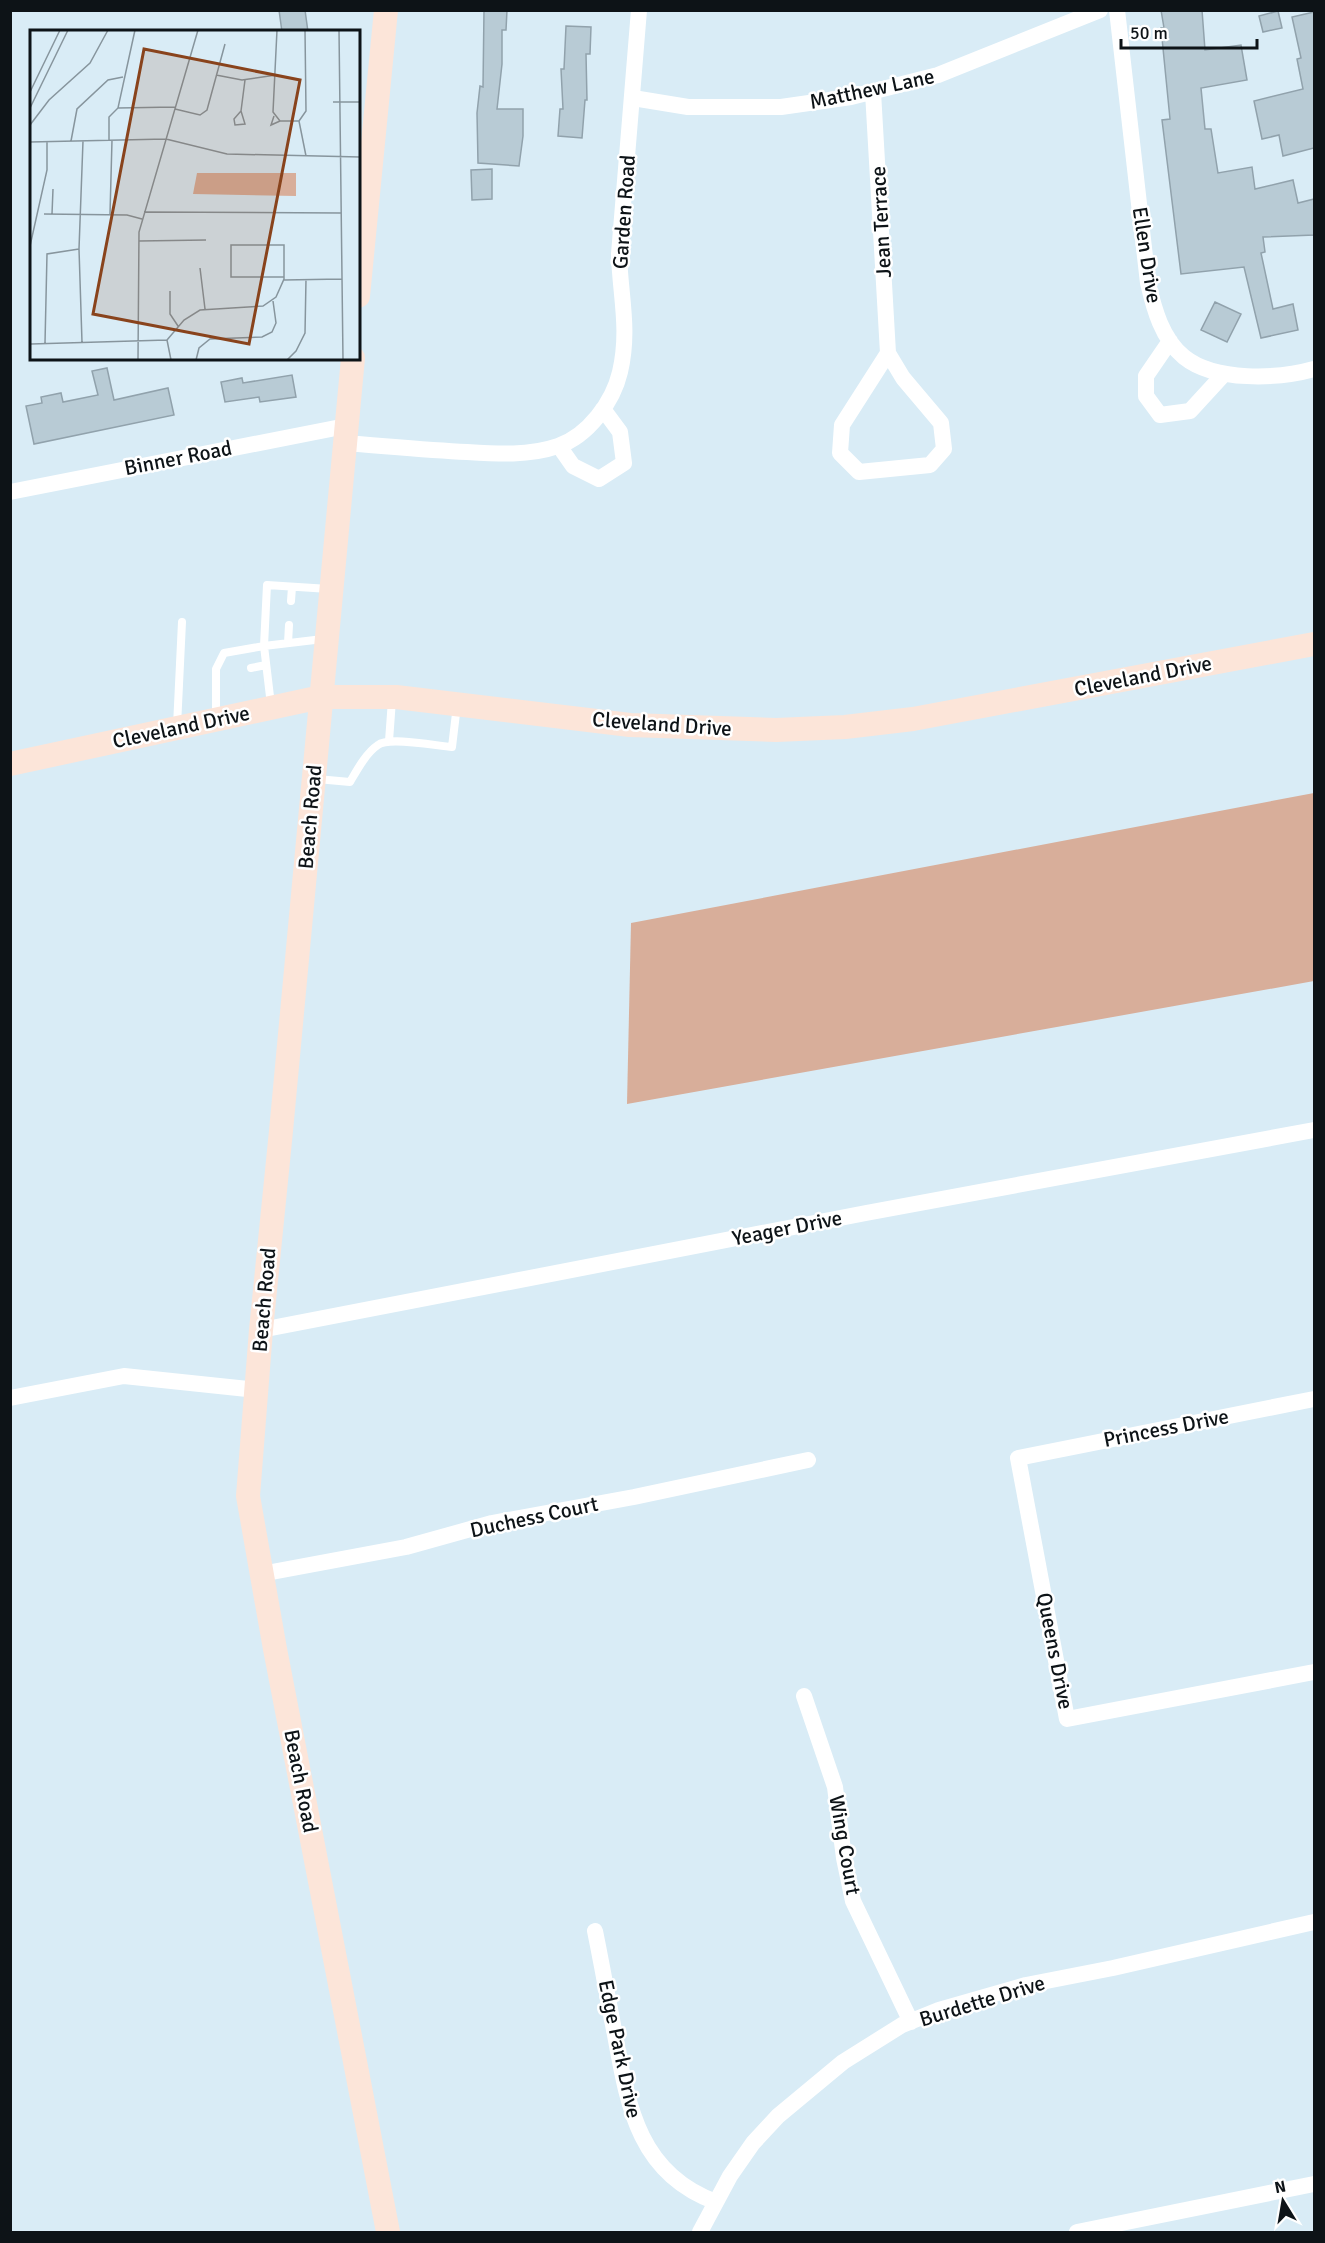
<svg xmlns="http://www.w3.org/2000/svg" width="1325" height="2243" viewBox="0 0 1325 2243" font-family="Signika,sans-serif">
	<style>
		.green { fill: #d8ae9a }
		.building { fill: #b8cbd5; stroke: #91a2ac; stroke-width: 1.5 }
		.lines { fill: none; stroke-linecap: round; stroke-linejoin: round }
		.lane { stroke: #fff; stroke-width: 8 }
		.street { stroke: #fff; stroke-width: 16 }
		.secondary { stroke: #fce5d9; stroke-width: 24 }
		.labels { text-anchor: middle; stroke-width: 5; stroke-linejoin: round; paint-order: stroke }
		.street-label { font-size: 21px; fill: #0d1317; stroke: #fff }
		.inset-road { fill: none; stroke: #87959d; stroke-width: 1.5 }
		.view { fill: #89431c; fill-opacity: 0.15; stroke: #89431c; stroke-width: 3 }
		.inset-edge { fill: none; stroke: #0d1317; stroke-width: 3 }
	</style>
	<rect width="100%" height="100%" fill="#d9ecf6"/>
	<path class="green" d="M1314,793V981L627,1104L631,923Z"/>
	<path class="building" d="M279,10H305L308,32H282Z
		M484,10H507L506,30H502V64L497,109H523V136L519,166L478,163L477,113L480,86L483,87Z
		M1161,10H1202L1205,50L1241,45L1247,80L1201,88L1205,129H1211L1218,173L1252,167L1255,189L1293,180L1298,203L1314,199V235L1263,237L1265,252L1261,253L1273,309L1293,304L1298,330L1261,338L1244,267L1181,274L1162,120L1170,119L1161,28H1164Z
		M1278,11L1282,28L1263,32L1259,16Z
		M1314,12V148L1283,156L1279,135L1262,139L1254,101L1303,89L1297,59L1301,58L1292,17Z
		M566,26L591,27L590,54H586L587,100H585L582,138L558,136L560,109H563L561,69H564Z
		M492,169V199L472,200L471,170Z
		M1215,302L1241,314L1227,342L1201,330Z
		M107,368L114,400L168,388L174,415L34,444L26,406L42,403L41,397L61,393L63,402L98,395L92,371Z
		M292,375L296,397L260,402L259,397L225,402L221,382L242,378L243,383Z"/>
	<g class="lines">
		<path class="lane" d="M291,601L292,587
			M323,639L264,646L267,585L329,589
			M288,643L289,625
			M251,668L266,665
			M216,718V669L224,653L264,646L271,705
			M177,726L182,622
			M389,741L392,700
			M317,779L350,782C357,770 366,753 378,745C389,736 437,746 452,747L457,705"/>
		<path class="street" d="M1117,10L1148,283C1154,309 1162,339 1184,357C1215,382 1278,379 1314,369
			M873,92L888,353L842,425L840,453L859,472L930,465L944,449L941,423L903,378L888,353
			M633,98L688,107H781L851,97L938,75L1100,10
			M1170,341L1146,376V396L1160,415L1190,411L1224,374
			M344,443C385,446 426,450 467,452C498,454 529,456 558,446C588,436 613,402 620,372C630,329 620,295 619,254L639,10
			M559,446L573,466L599,479L624,463L620,432L603,409
			M10,492L346,426
			M261,1330L866,1213L1314,1130
			M10,1398L124,1376L257,1390
			M1314,1399L1018,1458L1067,1719L1314,1672
			M261,1574L406,1547L492,1523L634,1497L808,1460
			M804,1696L835,1787L844,1858L853,1901L911,2022
			M595,1931C602,1965 608,2000 615,2035C628,2107 639,2174 716,2202
			M700,2232L730,2176L753,2143L778,2116L843,2062L902,2025L939,2010L1026,1985L1113,1968L1314,1922
			M1077,2232L1314,2184"/>
		<path class="secondary" d="M358,296L386,10
			M353,358L281,1131L261,1330L248,1496L275,1649L388,2232
			M10,764L321,697H396L630,725L776,730L845,727L913,719L1314,644"/>
	</g>
	<g class="labels">
		<g class="street-label">
			<text transform="translate(872 89) rotate(-12)" y="7">Matthew Lane</text>
			<text transform="translate(624 212) rotate(-86)" y="7">Garden Road</text>
			<text transform="translate(881 222) rotate(-93)" y="7">Jean Terrace</text>
			<text transform="translate(1147 255) rotate(81)" y="7">Ellen Drive</text>
			<text transform="translate(178 458) rotate(-11)" y="7">Binner Road</text>
			<text transform="translate(1143 676) rotate(-11)" y="7">Cleveland Drive</text>
			<text transform="translate(662 724) rotate(4)" y="7">Cleveland Drive</text>
			<text transform="translate(181 727) rotate(-12)" y="7">Cleveland Drive</text>
			<text transform="translate(310 817) rotate(-85)" y="7">Beach Road</text>
			<text transform="translate(787 1228) rotate(-11)" y="7">Yeager Drive</text>
			<text transform="translate(264 1300) rotate(-85)" y="7">Beach Road</text>
			<text transform="translate(1166 1428) rotate(-11)" y="7">Princess Drive</text>
			<text transform="translate(534 1517) rotate(-12)" y="7">Duchess Court</text>
			<text transform="translate(1055 1651) rotate(79)" y="7">Queens Drive</text>
			<text transform="translate(301 1781) rotate(79)" y="7">Beach Road</text>
			<text transform="translate(845 1845) rotate(80)" y="7">Wing Court</text>
			<text transform="translate(982 2001) rotate(-17)" y="7">Burdette Drive</text>
			<text transform="translate(620 2049) rotate(78)" y="7">Edge Park Drive</text>
		</g>
	</g>
	<g transform="translate(30 30)">
		<rect width="330" height="330" fill="#d9ecf6"/>
		<path d="M167,143H266V166L163,164Z" fill="#d8ae9a"/>
		<path class="inset-road" d="M247,0L243,82L250,91H269M309,0L313,330M186,45L212,50L246,45M0,62L30,0M303,72H330M0,78L38,0M88,78L145,77M145,79L170,85L177,80L195,14M211,81L215,94L205,95L204,89L211,81L215,50M244,86L241,95L250,91M269,91L276,81L275,0M269,91L276,126M0,95L19,70L60,33L78,0M79,110V87L88,78L105,0M41,111L47,79L78,50L93,47M0,112L136,109L197,124L330,127M114,182L311,183M14,184L97,185L112,189M22,184L23,159M80,184L82,110M109,211L176,210M0,216L17,140V112M170,238L175,279M254,250L312,249M140,261V284L148,296M137,310L154,290L170,280L233,276L246,267L254,249V215H201V247H254M137,310L141,330M52,312L49,219L53,111M15,313L17,224L49,219M1,314L137,310M108,330L109,202L168,0M166,330L169,318L180,309L232,307L242,302L246,293L243,271M257,330L266,321L275,303L276,249"/>
		<path class="view" d="M114,19L270,50L219,314L63,284Z"/>
		<rect width="330" height="330" class="inset-edge"/>
	</g>
	<rect width="1325" height="2243" fill="none" stroke="#0d1317" stroke-width="24"/>
	<g transform="translate(1283 2201) rotate(349)" stroke="#ffffff" stroke-width="4.5" paint-order="stroke">
	<path d="M0-4.5L10 22L0 15L-10 22Z" fill="#0d1317"/>
	<text y="-9" font-size="16" font-weight="bold" text-anchor="middle" fill="#0d1317">N</text>
	</g>
	<path d="M1121 39v9h136v-9" fill="none" stroke="#0d1317" stroke-width="3"/>
	<text x="1130" y="39" font-size="18" fill="#0d1317" stroke="#ffffff" stroke-width="4.5" paint-order="stroke">50 m</text>
</svg>
